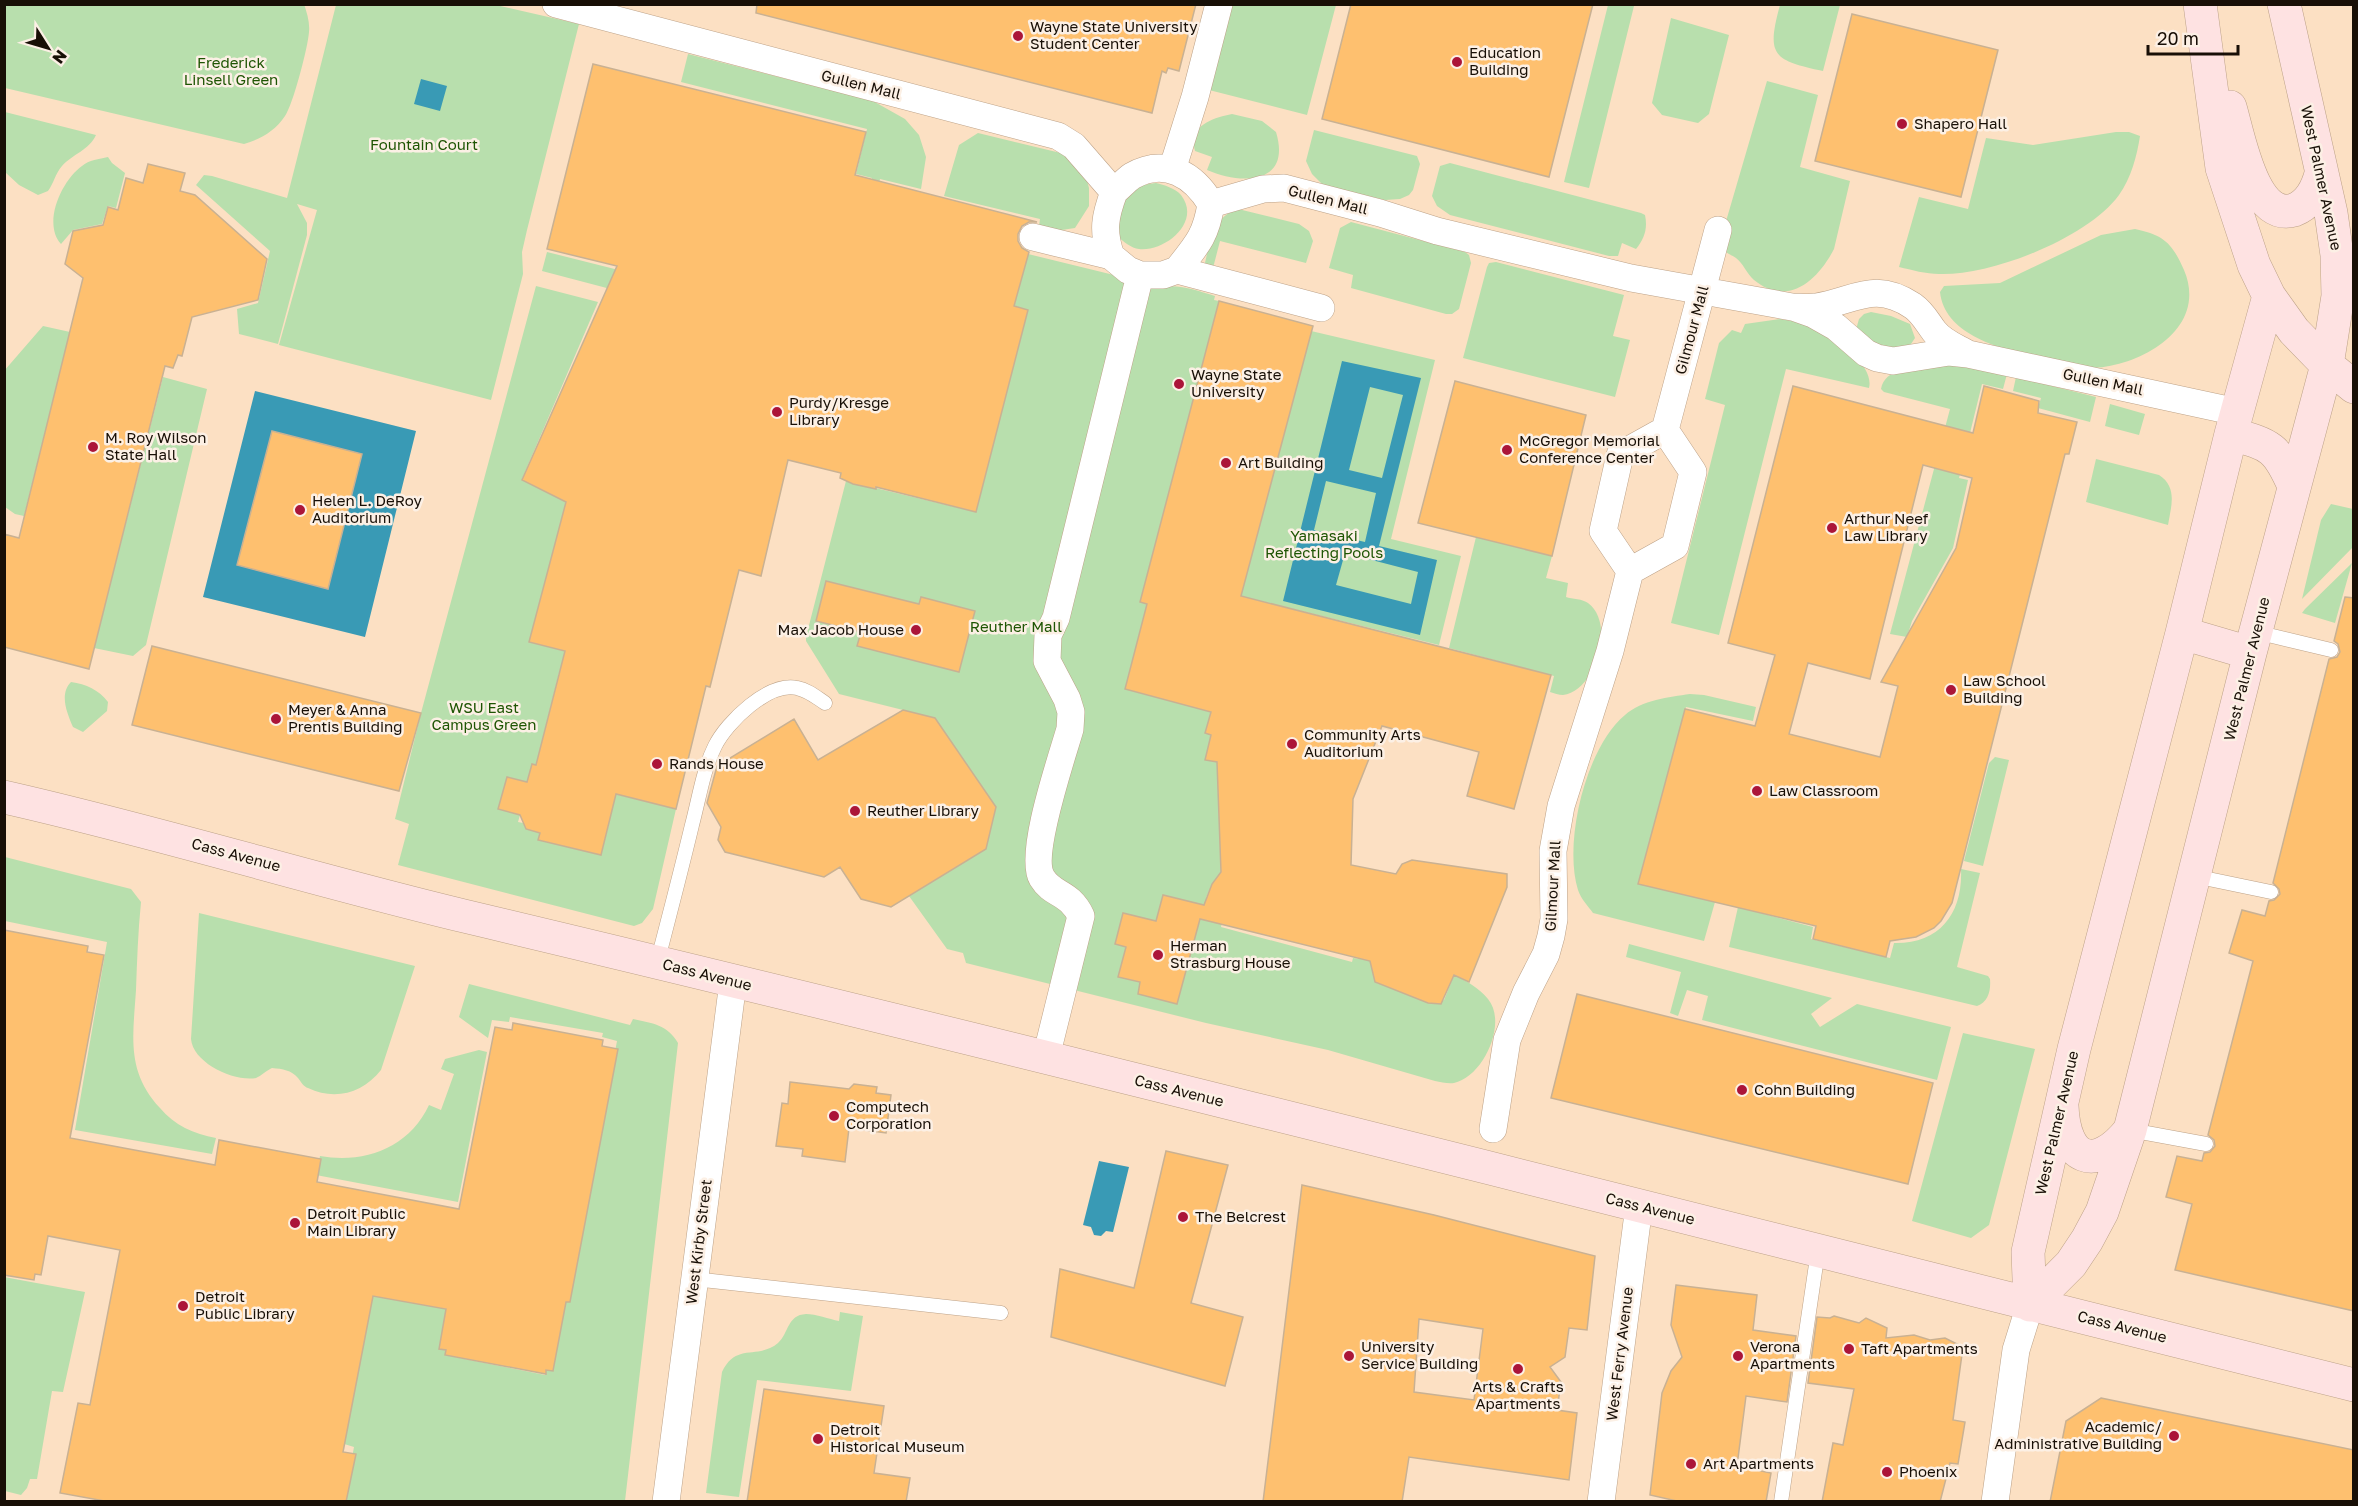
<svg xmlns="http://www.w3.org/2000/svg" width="2358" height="1506" viewBox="0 0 2358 1506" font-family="'Golos Text',sans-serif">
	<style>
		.green { fill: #b8dfad }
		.water { fill: #399ab5; fill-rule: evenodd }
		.building { fill: #fec06f; stroke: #c9b193; stroke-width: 1.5; fill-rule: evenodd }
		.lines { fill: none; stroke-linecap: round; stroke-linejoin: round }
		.lane-casing { stroke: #bda288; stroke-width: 15 }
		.street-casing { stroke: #bda288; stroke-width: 28 }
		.secondary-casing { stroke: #bda288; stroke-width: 34 }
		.lane { stroke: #fff; stroke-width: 14 }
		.street { stroke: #fff; stroke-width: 27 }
		.secondary { stroke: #fee2e2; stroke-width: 33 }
		.poi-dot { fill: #ab1539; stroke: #fcf0e5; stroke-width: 2 }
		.labels { text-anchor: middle; stroke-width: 5; stroke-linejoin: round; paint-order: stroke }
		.poi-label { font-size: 15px; fill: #180f06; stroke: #fcf0e5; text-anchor: start }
		.park-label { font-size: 15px; fill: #1e5503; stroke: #fcf0e5 }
		.street-label { font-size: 15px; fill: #180f06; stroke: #fcf0e5 }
	</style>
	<rect width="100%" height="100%" fill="#fce0c3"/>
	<path class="green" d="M304,4C307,13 310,23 309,32C308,47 293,105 285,116C275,131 261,139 244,144L5,88V5Z
		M336,5H496L579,24L527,230L522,252L523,274L491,400L279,345L317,210L297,204L307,223V235L278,344L239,334L237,309L258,303L270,251L196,185L204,175L212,176L287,198Z
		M1231,5H1336L1307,115L1209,90Z
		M1608,5L1634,6L1589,188L1564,182Z
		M1780,5H1840L1823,71C1773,60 1766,56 1780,5Z
		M1671,18L1729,35L1709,114L1698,123L1662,115L1652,103Z
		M688,54L873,101L905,119L919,135L926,157L921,189L880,179L835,358L660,302L542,271L547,252L826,322L862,220L872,178L856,174L867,129L681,82Z
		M1767,81L1818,95L1800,167L1850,181L1834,249C1818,280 1788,308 1754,280C1747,274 1743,263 1736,258C1732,255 1729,255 1725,251L1722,235Z
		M4,112H5L96,135C89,150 73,154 62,166C55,174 54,183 48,191L38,195L19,185L5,172Z
		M1232,114L1262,121L1276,132C1292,185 1241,185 1207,170L1212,157L1195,151C1188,125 1213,118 1232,114Z
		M1314,130L1417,156L1420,164L1413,190L1409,195L1400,199L1385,200L1323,185L1312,174L1306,161Z
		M2116,132H2129L2140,136C2137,156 2131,178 2119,195C2088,238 1991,276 1939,274C1926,274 1912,270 1899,267L1919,197L1968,209L1986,138L2033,145Z
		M978,133L1069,155L1085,173L1089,188V206L1075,228L1055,231L1039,226L1040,219L944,196L959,145Z
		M108,157L112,163L125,173L116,208L108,206L102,224L73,230L61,244C42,223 62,180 82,166C89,160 99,159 108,157Z
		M1450,163L1641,213L1645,215C1648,229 1644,239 1636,249L1622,243L1618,256H1609L1450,215L1437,206L1432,196L1440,166Z
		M1156,183C1164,185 1175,188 1181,195C1202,222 1165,252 1139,249C1131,248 1124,242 1118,237C1119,209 1121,186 1156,183Z
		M1238,209L1299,224L1309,231L1313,241L1306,263L1220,241L1213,268L1204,267C1210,243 1212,217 1238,209Z
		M1351,222L1465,252L1469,255L1471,263L1459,309L1452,314H1446L1351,288L1353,275L1329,268L1340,228Z
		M2135,229C2164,235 2172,243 2184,270C2209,329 2140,367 2090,368C2079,368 2065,363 2054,361C2016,353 1945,340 1940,292L1944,286L2000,283L2101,235Z
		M1028,254L1163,287C1180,284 1198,291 1215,296L1214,300L1219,301L1140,602L1147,604L1125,689L1211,712L1205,733L1211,735L1206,760L1217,762L1221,872L1212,884L1206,898L1225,909L1221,927L1352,962L1353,958L1377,961L1373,975L1377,983L1433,1004L1444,1000L1454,975C1467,981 1479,988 1488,999C1508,1023 1483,1077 1454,1083C1448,1084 1441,1082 1435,1081L1328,1050L1206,1023L966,963L963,953L947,949L909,896L986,849L996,807L935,718L839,694L806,641V637L846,481L976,512L1028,310L1014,307Z
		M1496,262L1624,295L1613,336L1630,340L1615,397L1463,358L1487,267L1489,263Z
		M536,286L598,302L522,479L566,502L529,642L568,652L559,673L536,765L532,764L527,782L507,777L498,809L520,815L518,822L523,823L526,829L540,833L538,840L601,855L609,824L604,822L630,750L619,795L676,809L653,909L642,923L634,926L398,865L409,824L395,819L421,713Z
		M1871,312L1891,316L1910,324L1915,338L1911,344L1901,350L1862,342L1855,333L1859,319L1864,314Z
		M1780,319C1795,321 1816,326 1829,335C1845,346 1874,368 1869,388L1786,369L1719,635L1671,623L1725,405L1705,399L1719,343L1732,330L1741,333L1745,324Z
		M43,326L70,332L24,516L15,514L5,507L4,371Z
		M1311,331L1435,360L1391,539L1461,556L1439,645L1241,596Z
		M1929,364L1963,365L2007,374L2003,389L1982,384L1959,478L1968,480L1953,548L1912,621L1907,637L1890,634L1950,409L1884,392L1881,389C1885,368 1912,368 1929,364Z
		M163,377L207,389L146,645L133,656L94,648Z
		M2016,377L2096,397L2090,422L2038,408L2041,398L2013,391Z
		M2110,404L2145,414L2139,435L2105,426Z
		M2096,459L2159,475C2178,487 2171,507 2168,525L2086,502Z
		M2331,504L2353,509V547L2302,599L2321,520Z
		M1476,537L1552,556L1546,578L1568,583L1566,597C1572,599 1583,599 1588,603C1616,623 1596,691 1563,695C1559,695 1554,693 1550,692L1554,676L1449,648Z
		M2352,563L2335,623L2302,613L2305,609Z
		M71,682C86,684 99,690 108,702L107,711L83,732L73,727C67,713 59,694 71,682Z
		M1690,694L1704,695L1756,707L1753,721L1686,707L1638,883L1715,902L1704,941L1593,913C1588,906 1581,899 1578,890C1563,842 1586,747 1625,715C1642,700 1669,697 1690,694Z
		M1995,757L2009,760L1983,866L1964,861L1989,763Z
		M5,857L131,889L141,902C138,932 137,961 136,990C133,1037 126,1071 160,1108C174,1125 194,1134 216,1138L212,1154L75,1130L107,942L5,921Z
		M1961,869L1980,873L1957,967L1988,976L1990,979C1991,991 1988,1002 1977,1006L1729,947L1738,907L1813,927L1811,939L1890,958L1894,943C1940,944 1963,913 1961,869Z
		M199,913L415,966L381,1070C363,1093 335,1101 308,1088C304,1087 301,1082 298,1078C291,1070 283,1069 272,1068C267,1070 261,1076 256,1078C234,1082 193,1063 191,1039Z
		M1629,944L1832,998L1811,1014L1820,1027L1857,1004L1951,1027L1937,1080L1702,1020L1708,996L1687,990L1678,1016L1670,1013L1681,972L1626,957Z
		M469,984L630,1025L633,1019C652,1023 668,1025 678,1043L625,1501H344L354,1447L341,1443L369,1295L446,1309L439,1349L446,1350L445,1355L545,1375L566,1297H569L617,1041L602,1037L603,1033L510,1017L509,1022L492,1020L488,1038L459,1017Z
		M1963,1033L2035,1049L1989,1225L1971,1238L1912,1221Z
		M479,1050L487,1052L458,1202L316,1175L320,1156C364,1164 409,1148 429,1105L441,1110L454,1074L441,1069L445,1059Z
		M4,1277L85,1292L63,1392L52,1391L37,1479H30L27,1488L21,1495L5,1491Z
		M840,1312L863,1316L851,1391L757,1380L739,1497L706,1493L722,1372C736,1342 758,1360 778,1343C789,1333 787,1315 806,1314C816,1314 829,1319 839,1321Z"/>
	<path class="water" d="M421,79L447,86L440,111L414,104Z
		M1342,361L1421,378L1379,546L1437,560L1420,635L1283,601ZM1370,387L1403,395L1382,478L1349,470ZM1326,481L1376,493L1365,542L1314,530ZM1345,553L1418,572L1411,604L1336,585Z
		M255,391L416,431L365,637L203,597Z
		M1099,1161L1129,1167L1113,1232L1106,1231L1101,1236L1094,1235L1091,1227L1083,1225Z"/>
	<path class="building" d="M757,4H1196L1179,71L1168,68L1166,73L1162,71L1152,113L756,13Z
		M1351,4H1593L1549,177L1322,119Z
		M1852,14L1998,50L1961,197L1815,161Z
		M593,64L866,132L855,175L1037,222H1029L1022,226L1018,234V241L1022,248L1029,252L1014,306L1028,310L976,512L876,487V489L853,484L840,478L841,473L788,460L761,576L739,570L710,687L706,686L676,809L616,794L601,855L538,840L540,833L526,829L520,815L498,809L507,777L527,782L532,764L536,765L565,651L529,642L566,502L522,480L617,266L547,249Z
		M148,164L185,173L180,191L195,195L267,259L258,300L192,317L182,356L178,355L173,368L165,366L89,669L4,647V534L19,538L83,278L65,264L73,231L103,225L108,207L118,210L126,178L143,183Z
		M1219,301L1313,326L1241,596L1551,675L1514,809L1467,796L1479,752L1382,726L1353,799L1351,865L1396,874L1402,864L1412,860L1507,874V887L1469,982L1454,975L1441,1004L1428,1003L1375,982L1370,961L1200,919L1177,1004L1138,994L1140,982L1118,977L1126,947L1115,944L1123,913L1156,921L1163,895L1204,905L1212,884L1221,872L1217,762L1205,760L1211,735L1205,733L1211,712L1125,689L1147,604L1140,602Z
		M1455,381L1586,415L1552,556L1418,523Z
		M1793,386L1973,433L1984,386L2039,401L2038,413L2077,422L2069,454H2065L1952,903L1941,921L1934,928L1916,937L1890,941L1886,957L1813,939L1816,926L1638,884L1685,709L1755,726L1775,655L1728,643ZM1923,465L1972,478L1956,548L1881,682L1898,686L1880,757L1789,734L1808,663L1870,679Z
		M272,431L362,454L328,589L237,565Z
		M826,581L919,604L921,597L975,611L959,672L857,646L861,632L816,621Z
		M2345,597L2354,598V1311L2175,1270L2192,1204L2166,1197L2177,1156L2202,1161L2204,1153L2210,1152L2215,1146L2214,1140L2208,1135L2253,961L2229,953L2242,910L2265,916L2269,901L2274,900L2280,894L2279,889L2273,883L2329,659L2337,657L2340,652L2338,644L2334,641Z
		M152,646L421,713L399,791L132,725Z
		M903,710L935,718L996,807L986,849L891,907L861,899L840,867L824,877L725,852L718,840L721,827L707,803L717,766L794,719L818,760Z
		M4,930L88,946L87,952L104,955L70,1138L215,1165L219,1140L321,1159L317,1182L459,1209L495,1027L512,1030L513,1023L603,1040L602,1046L618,1049L570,1302H566L553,1371L546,1370V1374L445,1355L446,1350L439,1349L446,1309L373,1296L343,1452L356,1454L346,1502H110L60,1493L78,1403L90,1405L120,1250L48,1236L41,1275L35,1274L34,1280L4,1275Z
		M1577,994L1933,1083L1908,1184L1551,1098Z
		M790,1082L849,1089L854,1084L877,1087L876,1093L891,1095L886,1133L849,1128L845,1162L802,1156L803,1149L776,1146L782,1103L788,1104Z
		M1166,1151L1228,1165L1191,1303L1243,1317L1225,1386L1051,1337L1060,1269L1134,1288Z
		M1302,1185L1434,1215L1595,1256L1587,1330L1569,1328L1565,1357L1550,1367L1561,1382L1557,1410L1577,1413L1569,1480L1409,1457L1402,1502H1263ZM1419,1319L1483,1329L1474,1400L1414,1392Z
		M1676,1285L1757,1295L1753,1330L1796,1336L1787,1402L1746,1396L1737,1466L1771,1473L1766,1502H1681L1650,1495L1662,1393L1671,1371L1682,1357L1671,1325Z
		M1834,1316L1859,1323L1866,1318L1887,1328L1886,1338L1914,1335L1930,1340L1945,1338L1963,1347L1953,1420L1965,1422L1958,1464L1950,1463L1940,1502H1822L1833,1443L1843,1445L1854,1389L1808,1383L1817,1317L1830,1318Z
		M764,1389L884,1406L874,1473L910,1478L906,1502H747Z
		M2101,1398L2354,1450V1502H2050L2066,1421Z"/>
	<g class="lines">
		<defs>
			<path id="lane" d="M2256,632L2331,650
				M2194,876L2271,892
				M657,963C669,917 681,871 692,825C699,799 703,770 715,746C727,722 768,682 797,688C808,690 816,697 825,703
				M2130,1130L2206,1144
				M694,1279L1001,1313
				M1781,1502L1818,1251"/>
			<path id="street" d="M556,4L1058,136L1074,146L1114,192C1120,187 1126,180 1132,176C1165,157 1194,175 1211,204L1263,189L1284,188L1380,213L1437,231L1631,278L1792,307C1800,307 1808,308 1816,307C1855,301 1874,280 1913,306C1923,313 1927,322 1934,331C1942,342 1956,347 1968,354L2237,412
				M1172,170L1195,97L1219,4
				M1033,237L1111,256L1128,270L1140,275H1163L1177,270L1321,308
				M1111,256C1102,231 1105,216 1114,192
				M1177,270C1197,245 1206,236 1211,204
				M1796,308L1813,314L1836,327L1866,353L1877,358L1893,361L1949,352L1968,354
				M1630,571L1675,546L1693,472L1665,430
				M1046,1057L1081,916C1069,891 1053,896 1042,878C1028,855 1062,757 1070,729L1071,712L1067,699L1047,661L1048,635L1056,618L1140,275
				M1493,1129L1507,1040L1526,993L1546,954L1551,936L1554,919L1553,851L1561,806L1610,651L1630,571L1603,531L1620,455L1665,430L1718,230
				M666,1502L733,982
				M1601,1502L1639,1206
				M1995,1502L2016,1350L2030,1305"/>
			<path id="secondary" d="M2200,4L2222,168L2254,265L2269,296L2294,331L2327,365L2354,387
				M2230,107C2238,133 2253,223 2294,210C2310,204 2317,189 2321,174
				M2231,434C2271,445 2277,447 2294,486
				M2182,633L2250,653
				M4,797C159,832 310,879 464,916C1095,1066 1724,1228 2354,1385
				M2062,1106C2064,1160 2095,1174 2130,1130
				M2030,1305L2071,1264L2087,1240L2102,1212L2130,1130L2250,653L2327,365L2338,296L2337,255L2331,213L2284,4
				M2030,1305L2028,1252L2074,1049L2182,633L2231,434L2269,296"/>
		</defs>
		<use href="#lane" class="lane-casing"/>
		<use href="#street" class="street-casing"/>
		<use href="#secondary" class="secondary-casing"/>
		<use href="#lane" class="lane"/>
		<use href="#street" class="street"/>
		<use href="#secondary" class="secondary"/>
	</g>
	<g class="poi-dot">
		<circle cx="1018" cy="36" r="6"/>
		<circle cx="1457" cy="62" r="6"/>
		<circle cx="1902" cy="124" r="6"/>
		<circle cx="1179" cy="384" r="6"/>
		<circle cx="777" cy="412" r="6"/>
		<circle cx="93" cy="447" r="6"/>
		<circle cx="1507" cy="450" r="6"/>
		<circle cx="1226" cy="463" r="6"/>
		<circle cx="300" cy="510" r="6"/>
		<circle cx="1832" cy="528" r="6"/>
		<circle cx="916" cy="630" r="6"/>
		<circle cx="1951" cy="690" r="6"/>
		<circle cx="276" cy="719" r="6"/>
		<circle cx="1292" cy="744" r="6"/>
		<circle cx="657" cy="764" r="6"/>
		<circle cx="1757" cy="791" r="6"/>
		<circle cx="855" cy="811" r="6"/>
		<circle cx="1158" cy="955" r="6"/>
		<circle cx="1742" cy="1090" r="6"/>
		<circle cx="834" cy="1116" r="6"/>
		<circle cx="1183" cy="1217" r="6"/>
		<circle cx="295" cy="1223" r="6"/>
		<circle cx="183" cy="1306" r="6"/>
		<circle cx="1849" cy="1349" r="6"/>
		<circle cx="1349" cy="1356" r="6"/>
		<circle cx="1738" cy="1356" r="6"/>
		<circle cx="1518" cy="1369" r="6"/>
		<circle cx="2174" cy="1436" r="6"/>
		<circle cx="818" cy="1439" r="6"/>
		<circle cx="1691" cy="1464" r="6"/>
		<circle cx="1887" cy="1472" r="6"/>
	</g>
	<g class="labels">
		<g class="poi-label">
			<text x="1030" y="32">Wayne State University<tspan x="1030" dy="17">Student Center</tspan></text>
			<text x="1469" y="58">Education<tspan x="1469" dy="17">Building</tspan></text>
			<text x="1914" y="129">Shapero Hall</text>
			<text x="1191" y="380">Wayne State<tspan x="1191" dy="17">University</tspan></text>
			<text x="789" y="408">Purdy/Kresge<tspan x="789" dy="17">Library</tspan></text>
			<text x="105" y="443">M. Roy Wilson<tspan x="105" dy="17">State Hall</tspan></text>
			<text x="1519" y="446">McGregor Memorial<tspan x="1519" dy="17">Conference Center</tspan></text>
			<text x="1238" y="468">Art Building</text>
			<text x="312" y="506">Helen L. DeRoy<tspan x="312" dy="17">Auditorium</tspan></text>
			<text x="1844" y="524">Arthur Neef<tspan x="1844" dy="17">Law Library</tspan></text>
			<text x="904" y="635" text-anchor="end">Max Jacob House</text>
			<text x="1963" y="686">Law School<tspan x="1963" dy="17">Building</tspan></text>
			<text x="288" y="715">Meyer &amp; Anna<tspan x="288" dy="17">Prentis Building</tspan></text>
			<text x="1304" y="740">Community Arts<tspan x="1304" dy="17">Auditorium</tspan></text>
			<text x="669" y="769">Rands House</text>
			<text x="1769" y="796">Law Classroom</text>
			<text x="867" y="816">Reuther Library</text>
			<text x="1170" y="951">Herman<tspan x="1170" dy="17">Strasburg House</tspan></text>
			<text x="1754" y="1095">Cohn Building</text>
			<text x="846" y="1112">Computech<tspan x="846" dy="17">Corporation</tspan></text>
			<text x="307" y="1219">Detroit Public<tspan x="307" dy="17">Main Library</tspan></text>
			<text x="1195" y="1222">The Belcrest</text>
			<text x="195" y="1302">Detroit<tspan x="195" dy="17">Public Library</tspan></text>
			<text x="1361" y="1352">University<tspan x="1361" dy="17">Service Building</tspan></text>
			<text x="1750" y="1352">Verona<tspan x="1750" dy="17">Apartments</tspan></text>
			<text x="1861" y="1354">Taft Apartments</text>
			<text x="1518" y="1392" text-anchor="middle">Arts &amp; Crafts<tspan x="1518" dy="17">Apartments</tspan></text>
			<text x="2162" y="1432" text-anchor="end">Academic/<tspan x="2162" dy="17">Administrative Building</tspan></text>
			<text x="830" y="1435">Detroit<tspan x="830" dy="17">Historical Museum</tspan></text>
			<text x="1703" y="1469">Art Apartments</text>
			<text x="1899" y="1477">Phoenix</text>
		</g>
		<g class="park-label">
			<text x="231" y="68">Frederick<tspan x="231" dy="17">Linsell Green</tspan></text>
			<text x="424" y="150">Fountain Court</text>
			<text x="1324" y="541">Yamasaki<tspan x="1324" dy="17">Reflecting Pools</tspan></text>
			<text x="1016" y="632">Reuther Mall</text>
			<text x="484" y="713">WSU East<tspan x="484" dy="17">Campus Green</tspan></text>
		</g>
		<g class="street-label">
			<text transform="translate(861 85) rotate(14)" y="5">Gullen Mall</text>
			<text transform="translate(2321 178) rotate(78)" y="5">West Palmer Avenue</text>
			<text transform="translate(1328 200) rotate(14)" y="5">Gullen Mall</text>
			<text transform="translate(1692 330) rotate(-75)" y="5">Gilmour Mall</text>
			<text transform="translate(2103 382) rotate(12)" y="5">Gullen Mall</text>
			<text transform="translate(2247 669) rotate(-76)" y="5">West Palmer Avenue</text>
			<text transform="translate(236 855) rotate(15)" y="5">Cass Avenue</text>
			<text transform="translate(1553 886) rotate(-87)" y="5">Gilmour Mall</text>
			<text transform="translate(707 975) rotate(14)" y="5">Cass Avenue</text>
			<text transform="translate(1179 1091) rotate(14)" y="5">Cass Avenue</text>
			<text transform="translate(2057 1123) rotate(-77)" y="5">West Palmer Avenue</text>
			<text transform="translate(1650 1209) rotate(14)" y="5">Cass Avenue</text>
			<text transform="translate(699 1242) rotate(-83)" y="5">West Kirby Street</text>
			<text transform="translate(2122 1327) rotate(14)" y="5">Cass Avenue</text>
			<text transform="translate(1620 1354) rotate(-83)" y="5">West Ferry Avenue</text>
		</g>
	</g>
	<rect width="2358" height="1506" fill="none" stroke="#180f06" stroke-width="12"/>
	<g transform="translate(48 48) rotate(127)" stroke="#fcf0e5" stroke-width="4.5" paint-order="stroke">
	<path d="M0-4.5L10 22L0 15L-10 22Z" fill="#180f06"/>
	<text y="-9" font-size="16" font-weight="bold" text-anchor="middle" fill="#180f06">N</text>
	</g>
	<path d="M2148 45v9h90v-9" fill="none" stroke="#180f06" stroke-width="3"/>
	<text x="2157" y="45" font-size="18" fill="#180f06" stroke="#fcf0e5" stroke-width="4.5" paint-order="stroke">20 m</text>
</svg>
